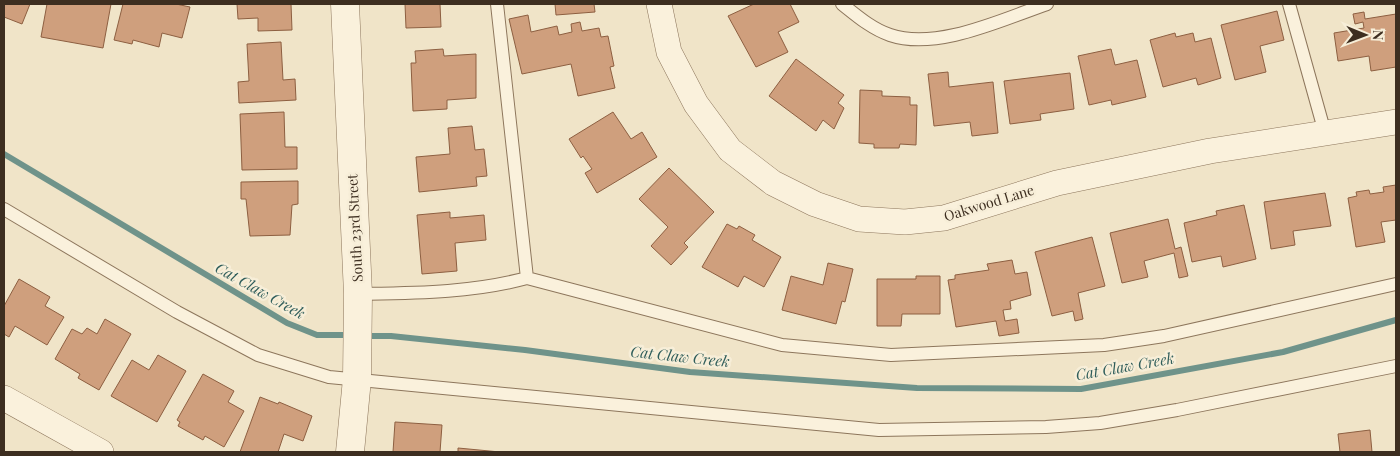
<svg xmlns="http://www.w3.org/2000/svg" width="1400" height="456" viewBox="0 0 1400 456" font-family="'Playfair Display',serif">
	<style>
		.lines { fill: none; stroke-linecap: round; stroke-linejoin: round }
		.stream { stroke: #6f938a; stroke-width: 6 }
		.building { fill: #cf9f7d; stroke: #8d5f41 }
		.service-casing { stroke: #8d765c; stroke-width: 14 }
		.minor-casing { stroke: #8d765c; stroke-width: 26 }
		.tertiary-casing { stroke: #8d765c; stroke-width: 29 }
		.service { stroke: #faf1dc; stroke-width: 12 }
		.minor { stroke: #faf1dc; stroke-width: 25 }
		.tertiary { stroke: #faf1dc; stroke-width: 28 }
		.labels { text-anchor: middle; stroke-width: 5; stroke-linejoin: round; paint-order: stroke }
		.street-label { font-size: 14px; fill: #3d2e20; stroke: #f7eed8 }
		.water-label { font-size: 15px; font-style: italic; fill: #2f5d5a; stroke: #f7eed8 }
	</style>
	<rect width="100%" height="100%" fill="#f0e4c8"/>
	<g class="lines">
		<path class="stream" d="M4,154L287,323L317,335H351
			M364,336H391L525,350L690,372L917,388L1081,389L1283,352L1396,320"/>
	</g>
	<path class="building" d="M4,4H30L22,24L4,17Z
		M47,4H111L103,48L41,37Z
		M123,4H176L190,7L182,38L162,33L159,47L133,40L132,44L114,40Z
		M237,4H291L292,30L258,31V18L238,19Z
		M405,4H440L441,27L406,28Z
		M555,4H594L595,12L556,15Z
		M754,4H790L799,22L778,32L788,52L756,67L728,16Z
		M1277,11L1284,40L1260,46L1266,72L1235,80L1221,25Z
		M1364,12L1365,19L1396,14V67L1371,71L1369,56L1338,61L1334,33L1364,28L1363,22L1355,24L1353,14Z
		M528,15L531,32L557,26L559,35L572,32L571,24L580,22L582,31L599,28L601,37L608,36L614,66L610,67L615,88L578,96L571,64L522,74L509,19Z
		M1175,33L1176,37L1193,33L1195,42L1211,38L1221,78L1198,85L1196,78L1163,87L1150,40Z
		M281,42L283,80L295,79L296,100L239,103L238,82L249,81L247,44Z
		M443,49L444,56L476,54V98L447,100V109L413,111L411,63H416L415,51Z
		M1111,49L1115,65L1137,60L1146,97L1112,105L1111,100L1089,105L1078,56Z
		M796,59L844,95L838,103L844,108L834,129L823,120L816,131L769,96Z
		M948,72L949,87L993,82L998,133L972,136L970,122L934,126L928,74Z
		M1070,73L1074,109L1040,114L1041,120L1010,124L1004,81Z
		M860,90L882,91V96L910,97V105H917L916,145L900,144L899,148H874V144L859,143Z
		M284,112L285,147H297V169L242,170L240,114Z
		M613,112L631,139L642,132L657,157L597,193L585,173L592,169L583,156L581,158L569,139Z
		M472,126L475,150L484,149L487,176L476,177L477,186L419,192L416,157L450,154L448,128Z
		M669,168L714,212L684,243L688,247L671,265L651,246L668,227L639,199Z
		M298,181V204L292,205L290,235L250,236L246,199H241V182Z
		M1396,185V220L1381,222L1385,242L1356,247L1348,198L1357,196L1356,192L1369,190L1370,194L1384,192L1383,187Z
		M1325,193L1331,226L1293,231L1295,245L1271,249L1264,202Z
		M1244,205L1256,259L1223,267L1221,256L1192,262L1184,223L1217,215L1216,211Z
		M450,212V218L484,215L486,240L455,243L457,271L422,274L417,215Z
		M1168,219L1175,249L1181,247L1188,276L1179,278L1174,253L1144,261L1148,277L1122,283L1110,233Z
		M727,224L737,229L739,226L755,235L752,240L781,257L764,287L744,276L738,287L702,267Z
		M1092,237L1105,286L1078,293L1083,319L1075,321L1073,311L1052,316L1035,252Z
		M1012,260L1015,274L1027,272L1031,295L1010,301L1011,309L1003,310L1005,321L1017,319L1019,333L999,336L996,321L956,327L948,280L955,279V275L989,270L987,264Z
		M828,263L853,269L845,302L842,301L836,324L782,310L791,276L823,285Z
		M916,276H940V314H902L901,326H877V279H916Z
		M19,279L50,297L45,306L64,317L47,345L15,326L9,337L4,334V306Z
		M105,319L131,334L99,390L78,378L80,374L55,359L72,329L82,334L87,328L97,334Z
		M158,355L186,371L157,422L111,396L132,360L149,370Z
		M203,374L234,391L228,402L244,411L224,447L205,436L203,440L178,426L180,422L177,420Z
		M260,397L278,404L279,402L312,416L303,441L284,434L278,452H240Z
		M395,422L442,425L440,452H393Z
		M1370,430L1372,452H1340L1338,434Z
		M458,448L500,452H458Z"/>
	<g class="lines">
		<defs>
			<path id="service" d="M497,4L527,278
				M842,4C857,16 872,29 890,35C937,51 1003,19 1047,4
				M1289,4L1325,133
				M4,209L177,312L258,355L329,377L879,430L1046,427L1100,423L1177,410L1396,366
				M358,294C415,293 471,293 527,278L782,345L891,355L1104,345L1164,336L1396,284"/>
			<path id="minor" d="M659,4L669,52L696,104L730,150L773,183L815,204L859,219L905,222L944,218L1057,183L1210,151L1396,122
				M4,398L101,452"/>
			<path id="tertiary" d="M345,4L358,294L357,379L350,452"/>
		</defs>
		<use href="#service" class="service-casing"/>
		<use href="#minor" class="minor-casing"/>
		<use href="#tertiary" class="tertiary-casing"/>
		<use href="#service" class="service"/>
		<use href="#minor" class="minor"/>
		<use href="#tertiary" class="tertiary"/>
	</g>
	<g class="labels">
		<g class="street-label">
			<text transform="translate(989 203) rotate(-17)" y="5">Oakwood Lane</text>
			<text transform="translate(355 228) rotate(-93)" y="5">South 23rd Street</text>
		</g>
		<g class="water-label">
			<text transform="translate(260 291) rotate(29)" y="5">Cat Claw Creek</text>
			<text transform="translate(680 357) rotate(6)" y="5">Cat Claw Creek</text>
			<text transform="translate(1125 367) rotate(-10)" y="5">Cat Claw Creek</text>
		</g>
	</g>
	<rect width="1400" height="456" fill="none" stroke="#3d2e20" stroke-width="10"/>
	<g transform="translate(1365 35) rotate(91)" stroke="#f7eed8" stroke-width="4" paint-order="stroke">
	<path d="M0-4L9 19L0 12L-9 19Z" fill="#3d2e20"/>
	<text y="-8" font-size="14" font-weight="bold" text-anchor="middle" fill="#3d2e20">N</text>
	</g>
</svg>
